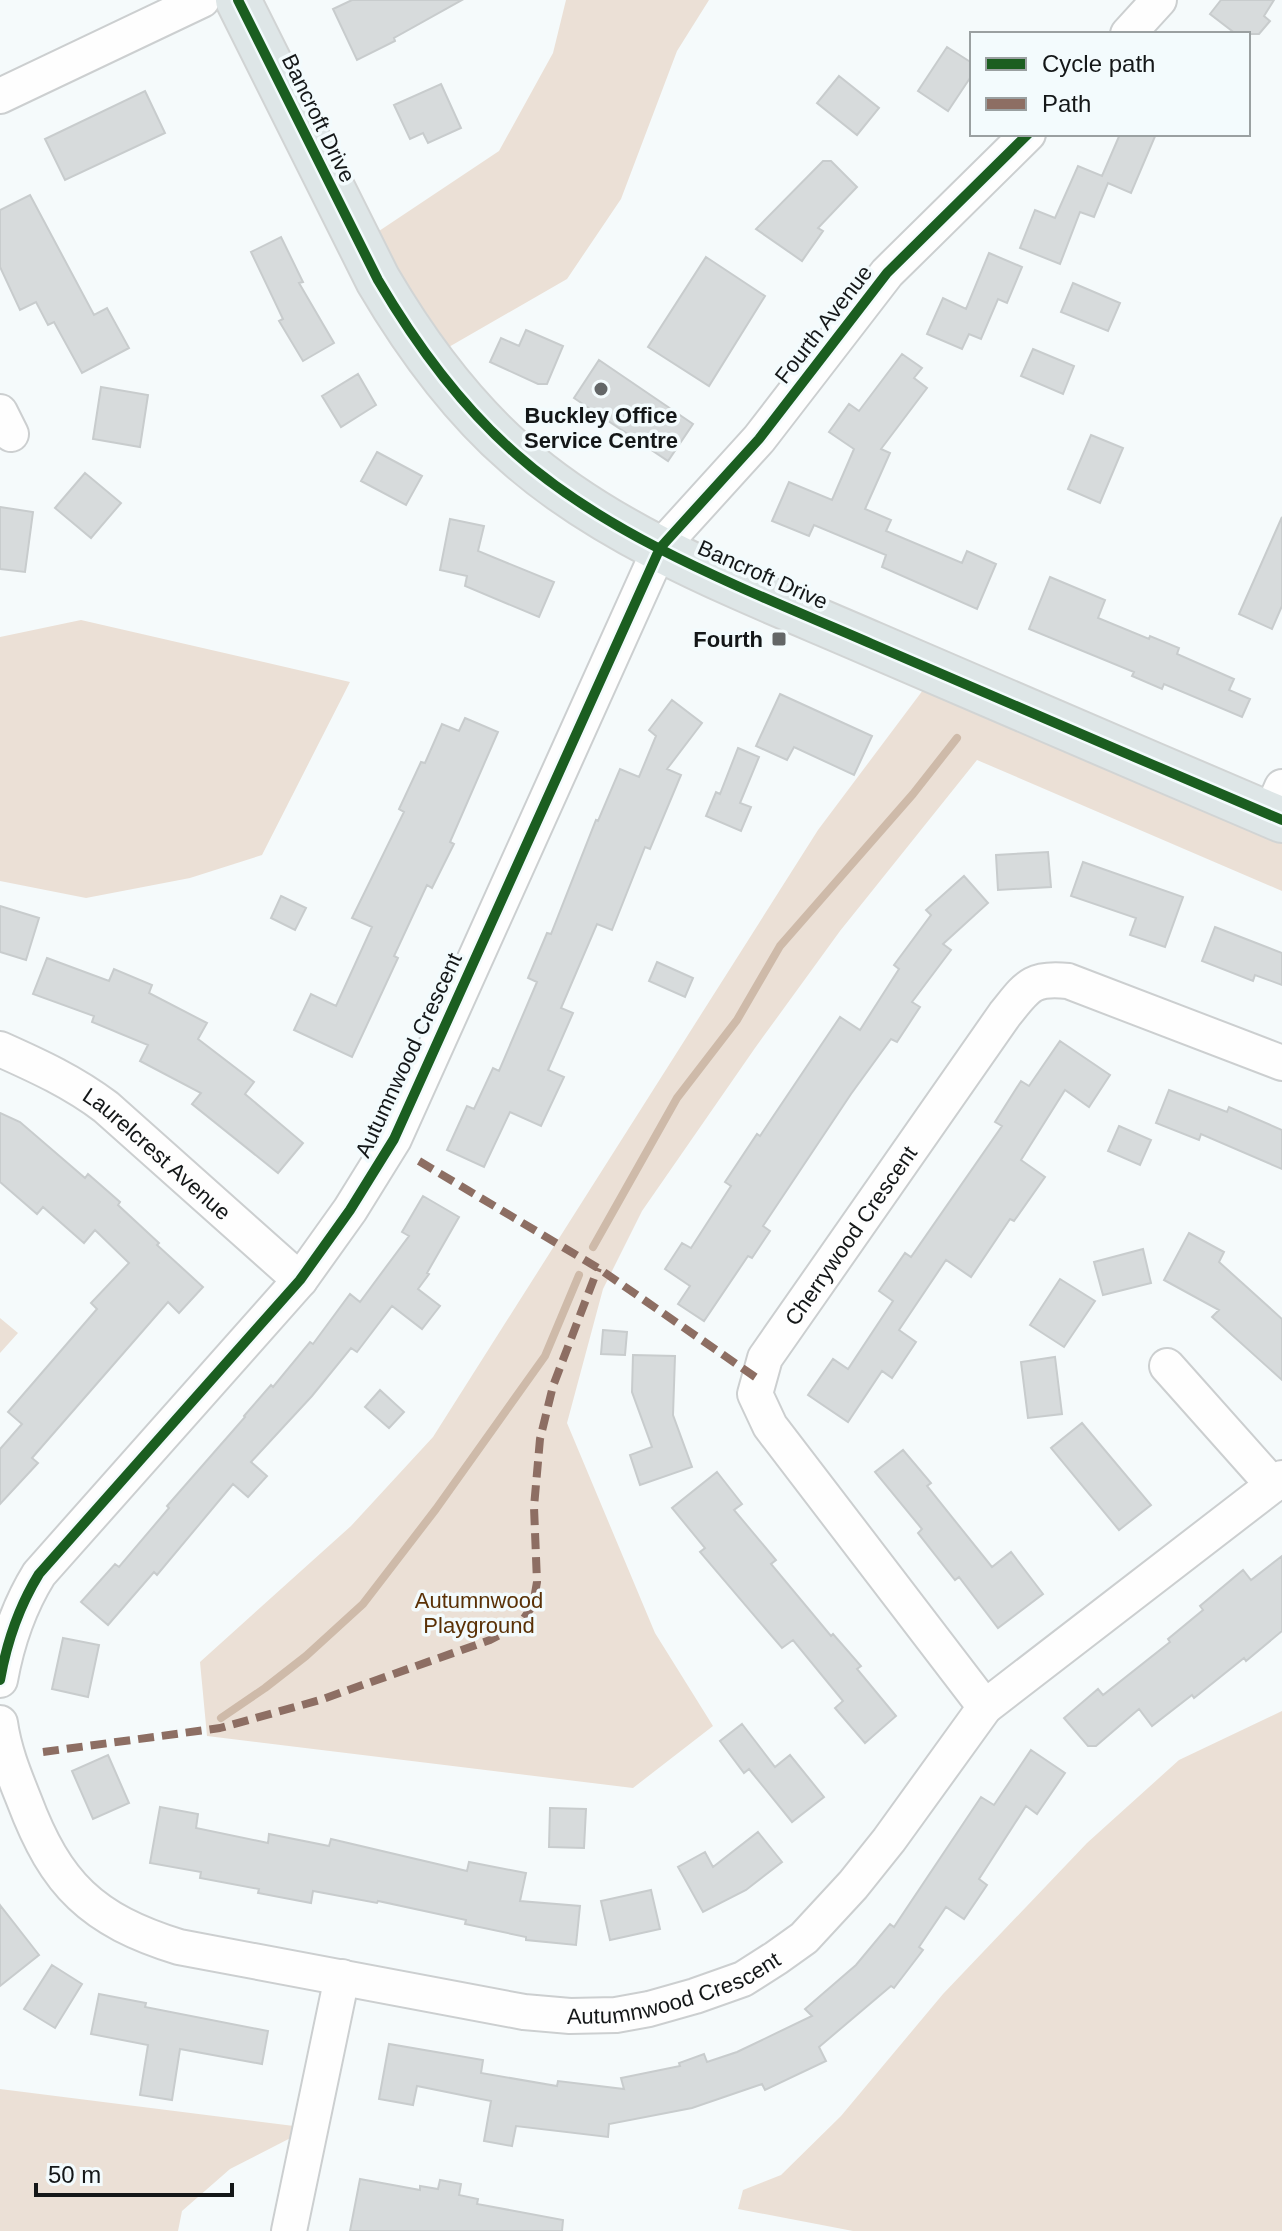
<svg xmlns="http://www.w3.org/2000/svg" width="1282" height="2231" viewBox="0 0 1282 2231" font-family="Helvetica,sans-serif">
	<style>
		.green { fill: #ebe0d6 }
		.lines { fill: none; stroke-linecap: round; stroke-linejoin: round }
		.stream { stroke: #cebaa9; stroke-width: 8 }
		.building { fill: #d7dbdc; stroke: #c8cccd; stroke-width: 2 }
		.minor-casing { stroke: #cccfd0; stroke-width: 38 }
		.major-casing { stroke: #d1d4d4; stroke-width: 48 }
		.minor { stroke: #fefefe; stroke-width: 34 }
		.major { stroke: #dee6e7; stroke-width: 44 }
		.quiet { stroke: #8d6e63; stroke-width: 8; stroke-dasharray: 16 8; stroke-linecap: butt }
		.cycleway-casing { stroke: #f3fbfd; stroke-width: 15 }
		.cycleway { stroke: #1b5e20; stroke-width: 10 }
		.poi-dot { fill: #636667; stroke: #f3fbfd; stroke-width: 3 }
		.labels { text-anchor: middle; stroke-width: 7; stroke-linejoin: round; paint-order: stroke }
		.street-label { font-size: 22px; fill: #141718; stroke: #f3fbfd }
		.poi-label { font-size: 22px; font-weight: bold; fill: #141718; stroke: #f3fbfd }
		.park-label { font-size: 22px; fill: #5a3106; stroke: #f3fbfd }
	</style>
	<rect width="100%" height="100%" fill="#f5fafb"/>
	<path class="green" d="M566,0H709L677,51L621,199L567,279L428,359L358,245L499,151L553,53Z
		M81,620L350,682L262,855L190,878L86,898L0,881V637Z
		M935,674L1282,823V891L977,760L840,931L755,1048L642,1211L603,1289L567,1423L655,1633L713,1726L633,1788L207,1736L200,1662L351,1526L433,1437L818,830Z
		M0,1318L18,1333L0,1353Z
		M1282,1711V2231H853L738,2209L743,2190L781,2175L841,2116L943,1994L1087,1843L1179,1760Z
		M0,2089L310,2128L230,2169L182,2211L178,2231H0Z"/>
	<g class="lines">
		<path class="stream" d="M593,1247L677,1098L737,1020L780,946L913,794L957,738
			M221,1718L265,1688L306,1656L363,1604L436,1509L545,1356L579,1275"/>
	</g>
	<path class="building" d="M352,0H462L394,38L395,41L357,60L333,9Z
		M1221,0H1274L1264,16L1270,21L1259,34H1236L1210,14Z
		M947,47L972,63V75L948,111L918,91Z
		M839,76L879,108L857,135L817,103Z
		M441,84L461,128L428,143L423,133L410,139L394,105Z
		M145,91L165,133L65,180L45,139Z
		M1120,134H1156L1131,193L1108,183L1094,217L1080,212L1060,264L1020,248L1035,210L1055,218L1078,166L1102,176Z
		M823,161H831L857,187L818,228L823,231L802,261L756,229Z
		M30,195L94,315L107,308L129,348L82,373L54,322L48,325L36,302L20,310L0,267V210Z
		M281,237L303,282L299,283L334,343L303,361L279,321L283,319L251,252Z
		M989,253L1022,267L1007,303L998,299L981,339L969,334L962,349L927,334L943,298L966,309Z
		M706,257L765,296L709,386L648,347Z
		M1073,283L1120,303L1108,331L1061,312Z
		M526,330L563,346L547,384H538L490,362L501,338L519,346Z
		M1033,349L1074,366L1063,394L1021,376Z
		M902,354L922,368L914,378L927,388L881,449L890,453L865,509L891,520L886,531L962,563L967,551L996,564L977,609L882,567L886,555L814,525L809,536L772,521L789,482L832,500L854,449L829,432L849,404L859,411Z
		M599,360L693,424L668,461L574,398Z
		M358,374L376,405L341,427L322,396Z
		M101,387L148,395L140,447L93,439Z
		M1091,435L1123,448L1100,503L1068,489Z
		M377,452L422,476L406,505L361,481Z
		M85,473L121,503L91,538L55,508Z
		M0,507L33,512L25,572L0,569Z
		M1282,517V606L1272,629L1239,614Z
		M450,519L484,526L478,551L554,582L539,617L465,586L467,576L440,570Z
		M1050,577L1105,600L1098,618L1149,639L1150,636L1179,648L1177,654L1234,679L1229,690L1250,699L1242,717L1164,684L1162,689L1132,676L1134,672L1029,629Z
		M780,694L872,736L854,775L794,747L787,760L756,746Z
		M672,700L702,723L667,769L681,775L650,849L645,847L612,930L597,924L561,1008L573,1013L548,1070L564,1077L541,1126L510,1112L484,1167L447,1150L467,1106L474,1109L493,1068L499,1071L537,982L528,978L547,933L551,934L596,820L598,821L620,769L639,777L656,736L649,730Z
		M465,718L498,732L450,842L454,844L432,888L427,885L394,956L398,958L352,1057L294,1030L311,994L336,1006L372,927L352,918L404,812L399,809L421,762L425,763L442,724L459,731Z
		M738,748L759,757L740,803L751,807L741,831L706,816L716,792L720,794Z
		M1048,852L1051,887L998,890L996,855Z
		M1083,862L1183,897L1165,947L1130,935L1136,918L1071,896Z
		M964,876L988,903L943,944L951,950L912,1002L920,1007L897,1042L891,1039L851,1094L763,1226L770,1231L752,1258L748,1256L704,1321L678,1304L690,1286L665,1269L682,1243L691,1248L731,1186L725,1182L757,1134L760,1136L840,1017L860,1030L899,969L894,965L931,915L926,910Z
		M281,896L306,908L295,930L271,918Z
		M0,906L39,918L26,960L0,952Z
		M1215,927L1282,953V985L1255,975L1253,981L1202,961Z
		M47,958L109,981L114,969L152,985L149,993L207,1023L198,1039L254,1082L245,1094L303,1143L278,1173L192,1104L201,1093L140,1061L148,1045L92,1022L94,1016L33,994Z
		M657,962L693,978L685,997L649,981Z
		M1060,1041L1110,1075L1089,1107L1065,1090L1021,1160L1045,1177L1014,1221L1010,1219L971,1277L946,1260L899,1330L916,1342L892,1378L882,1371L848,1422L808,1395L833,1359L848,1369L893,1301L879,1291L905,1253L911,1257L1002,1126L995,1122L1021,1081L1029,1086Z
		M1169,1090L1227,1112L1229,1107L1282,1130V1169L1201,1134L1199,1140L1156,1123Z
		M0,1113L20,1122L85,1178L88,1174L120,1202L118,1205L159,1243L157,1245L203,1287L179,1313L168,1302L32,1458L38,1463L0,1504V1449L22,1424L8,1412L97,1309L91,1303L129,1263L95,1230L84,1243L43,1207L37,1214L0,1182Z
		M1119,1126L1151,1140L1140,1165L1108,1151Z
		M423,1196L459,1217L427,1273L429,1274L418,1289L440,1306L422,1329L392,1306L357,1352L351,1348L312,1396L251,1462L267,1476L248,1497L233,1484L157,1575L154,1572L108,1625L81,1602L115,1564L119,1567L169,1508L167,1506L245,1417L244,1416L271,1385L273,1387L310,1342L313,1344L350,1294L360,1302L409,1236L402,1232Z
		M1189,1233L1224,1252L1219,1262L1282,1319V1380L1212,1317L1219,1310L1164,1280Z
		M1143,1249L1151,1283L1103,1295L1094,1262Z
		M1060,1279L1095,1301L1064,1347L1030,1325Z
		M603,1330L627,1332L625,1355L601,1354Z
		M633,1355L675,1356L673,1415L692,1467L640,1485L630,1455L652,1447L632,1392Z
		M1055,1357L1062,1414L1028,1418L1021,1362Z
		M380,1390L404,1412L389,1428L365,1407Z
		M1082,1423L1151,1505L1119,1530L1051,1448Z
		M903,1450L931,1483L927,1486L992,1567L1011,1552L1043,1594L998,1628L959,1577L955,1580L918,1533L922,1529L875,1472Z
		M717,1472L742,1504L734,1510L776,1560L771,1564L831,1636L833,1634L861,1666L857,1669L896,1716L865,1743L835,1708L843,1701L793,1640L782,1648L700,1552L705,1548L672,1508Z
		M1282,1556V1631L1246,1661L1244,1658L1194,1698L1192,1695L1152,1726L1139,1709L1096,1746H1088L1064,1718L1098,1689L1103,1695L1170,1642L1168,1639L1203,1610L1200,1606L1243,1570L1251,1580Z
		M63,1638L99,1645L88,1697L52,1689Z
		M742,1724L775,1767L790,1755L824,1797L792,1822L749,1769L744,1773L720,1741Z
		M1031,1750L1065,1773L1037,1814L1026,1806L979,1879L987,1885L964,1919L946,1907L919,1947L923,1950L894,1988L891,1986L819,2047L826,2061L765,2090L762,2084L692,2108L609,2124L608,2137L516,2126L512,2146L484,2141L491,2101L417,2086L413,2105L379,2099L389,2044L483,2060L481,2073L557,2086L558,2081L624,2089L621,2078L680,2066L679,2063L704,2054L707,2062L737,2052L812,2016L805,2009L856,1965L890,1924L894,1927L981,1797L994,1805Z
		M108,1755L129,1803L93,1819L72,1771Z
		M160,1807L198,1814L196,1828L268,1843L269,1834L329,1846L331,1839L467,1871L469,1862L526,1873L520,1901L580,1906L576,1945L526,1940V1937L465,1924L466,1920L378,1901L377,1903L313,1891L311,1903L258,1893L259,1889L200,1878L201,1872L150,1863Z
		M550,1808L586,1809L584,1848L549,1847Z
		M758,1832L782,1862L746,1890L703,1912L678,1867L705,1852L713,1867Z
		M651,1890L660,1929L610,1940L601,1901Z
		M0,1905L39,1955L0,1986Z
		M52,1965L82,1984L55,2028L24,2009Z
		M99,1994L146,2003L145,2007L268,2031L262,2064L180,2049L172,2100L140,2095L148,2045L91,2034Z
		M360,2179L420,2190V2186L438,2189L440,2180L461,2184L459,2195L478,2199L477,2204L563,2220L562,2231H350Z"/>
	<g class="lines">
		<defs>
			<g id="minor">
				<path d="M1128,34L1159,0"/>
				<path d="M0,96L202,0"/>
				<path d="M0,412L11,434"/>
				<path d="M1270,815L1282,787"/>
				<path id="s1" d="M0,1049C38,1066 73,1082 106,1107L300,1280"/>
				<path d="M1167,1366L1273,1485"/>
				<path d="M0,1680C7,1641 18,1608 39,1574L300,1280L350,1210L394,1139L660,548L759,439L887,273L1028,134"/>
				<path id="s2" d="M985,1707L770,1426L755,1394L765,1358L1005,1014C1027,987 1031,977 1068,981L1282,1063"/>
				<path id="s3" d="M0,1723C4,1751 14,1775 24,1800C56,1885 92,1920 179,1947L524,2012L570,2016L616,2015L649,2009L695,1996L743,1979L776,1958L804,1938L853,1885L889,1840L985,1707L1282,1478"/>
				<path d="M289,2231L342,1977"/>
			</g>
			<path id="major" d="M238,0L378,280C415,343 461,406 516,454C614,541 753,592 872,644C1008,702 1145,762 1282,820"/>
		</defs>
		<use href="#minor" class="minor-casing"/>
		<use href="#major" class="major-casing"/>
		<use href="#minor" class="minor"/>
		<use href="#major" class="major"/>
		<path class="quiet" d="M419,1161L598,1268L758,1379
			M43,1752L220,1728L320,1700L490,1640L520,1624L533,1605L537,1582L534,1507L540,1439L553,1386L598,1268"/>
		<defs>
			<path id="cycleway" d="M238,0L378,280C415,343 461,406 516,454C614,541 753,592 872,644C1008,702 1145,762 1282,820
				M0,1680C7,1641 18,1608 39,1574L300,1280L350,1210L394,1139L660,548L759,439L887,273L1028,134"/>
		</defs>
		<use href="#cycleway" class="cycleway-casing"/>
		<use href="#cycleway" class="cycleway"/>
	</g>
	<g class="poi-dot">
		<circle cx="601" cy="389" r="8"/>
		<rect x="771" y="631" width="16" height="16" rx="4"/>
	</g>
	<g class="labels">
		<g class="street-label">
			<text transform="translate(319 118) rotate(64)" y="8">Bancroft Drive</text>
			<text transform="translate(823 324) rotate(-52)" y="8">Fourth Avenue</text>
			<text transform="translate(763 574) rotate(24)" y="8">Bancroft Drive</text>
			<text transform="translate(408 1055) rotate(-65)" y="8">Autumnwood Crescent</text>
			<text dy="8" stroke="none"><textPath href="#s1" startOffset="190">Laurelcrest Avenue</textPath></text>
			<text dy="8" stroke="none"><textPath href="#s2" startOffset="576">Cherrywood Crescent</textPath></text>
			<text dy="8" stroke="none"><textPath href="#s3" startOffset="810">Autumnwood Crescent</textPath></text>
		</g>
		<g class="poi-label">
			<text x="601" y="423">Buckley Office<tspan x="601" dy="25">Service Centre</tspan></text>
			<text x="763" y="647" text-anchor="end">Fourth</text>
		</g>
		<g class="park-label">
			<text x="479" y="1608">Autumnwood<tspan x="479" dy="25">Playground</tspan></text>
		</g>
	</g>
	<rect x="970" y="32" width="280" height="104" fill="#f3fbfd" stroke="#9aa0a1" stroke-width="2"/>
	<rect x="986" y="58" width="40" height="12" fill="#1b5e20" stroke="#9aa0a1" stroke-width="2"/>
	<text x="1042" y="72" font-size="24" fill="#141718">Cycle path</text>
	<rect x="986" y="98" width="40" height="12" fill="#8d6e63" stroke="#9aa0a1" stroke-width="2"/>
	<text x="1042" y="112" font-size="24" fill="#141718">Path</text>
	<path d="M36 2183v12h196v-12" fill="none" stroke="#141718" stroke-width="4"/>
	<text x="48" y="2183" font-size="24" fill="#141718" stroke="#f3fbfd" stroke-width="6" paint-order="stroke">50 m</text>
</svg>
